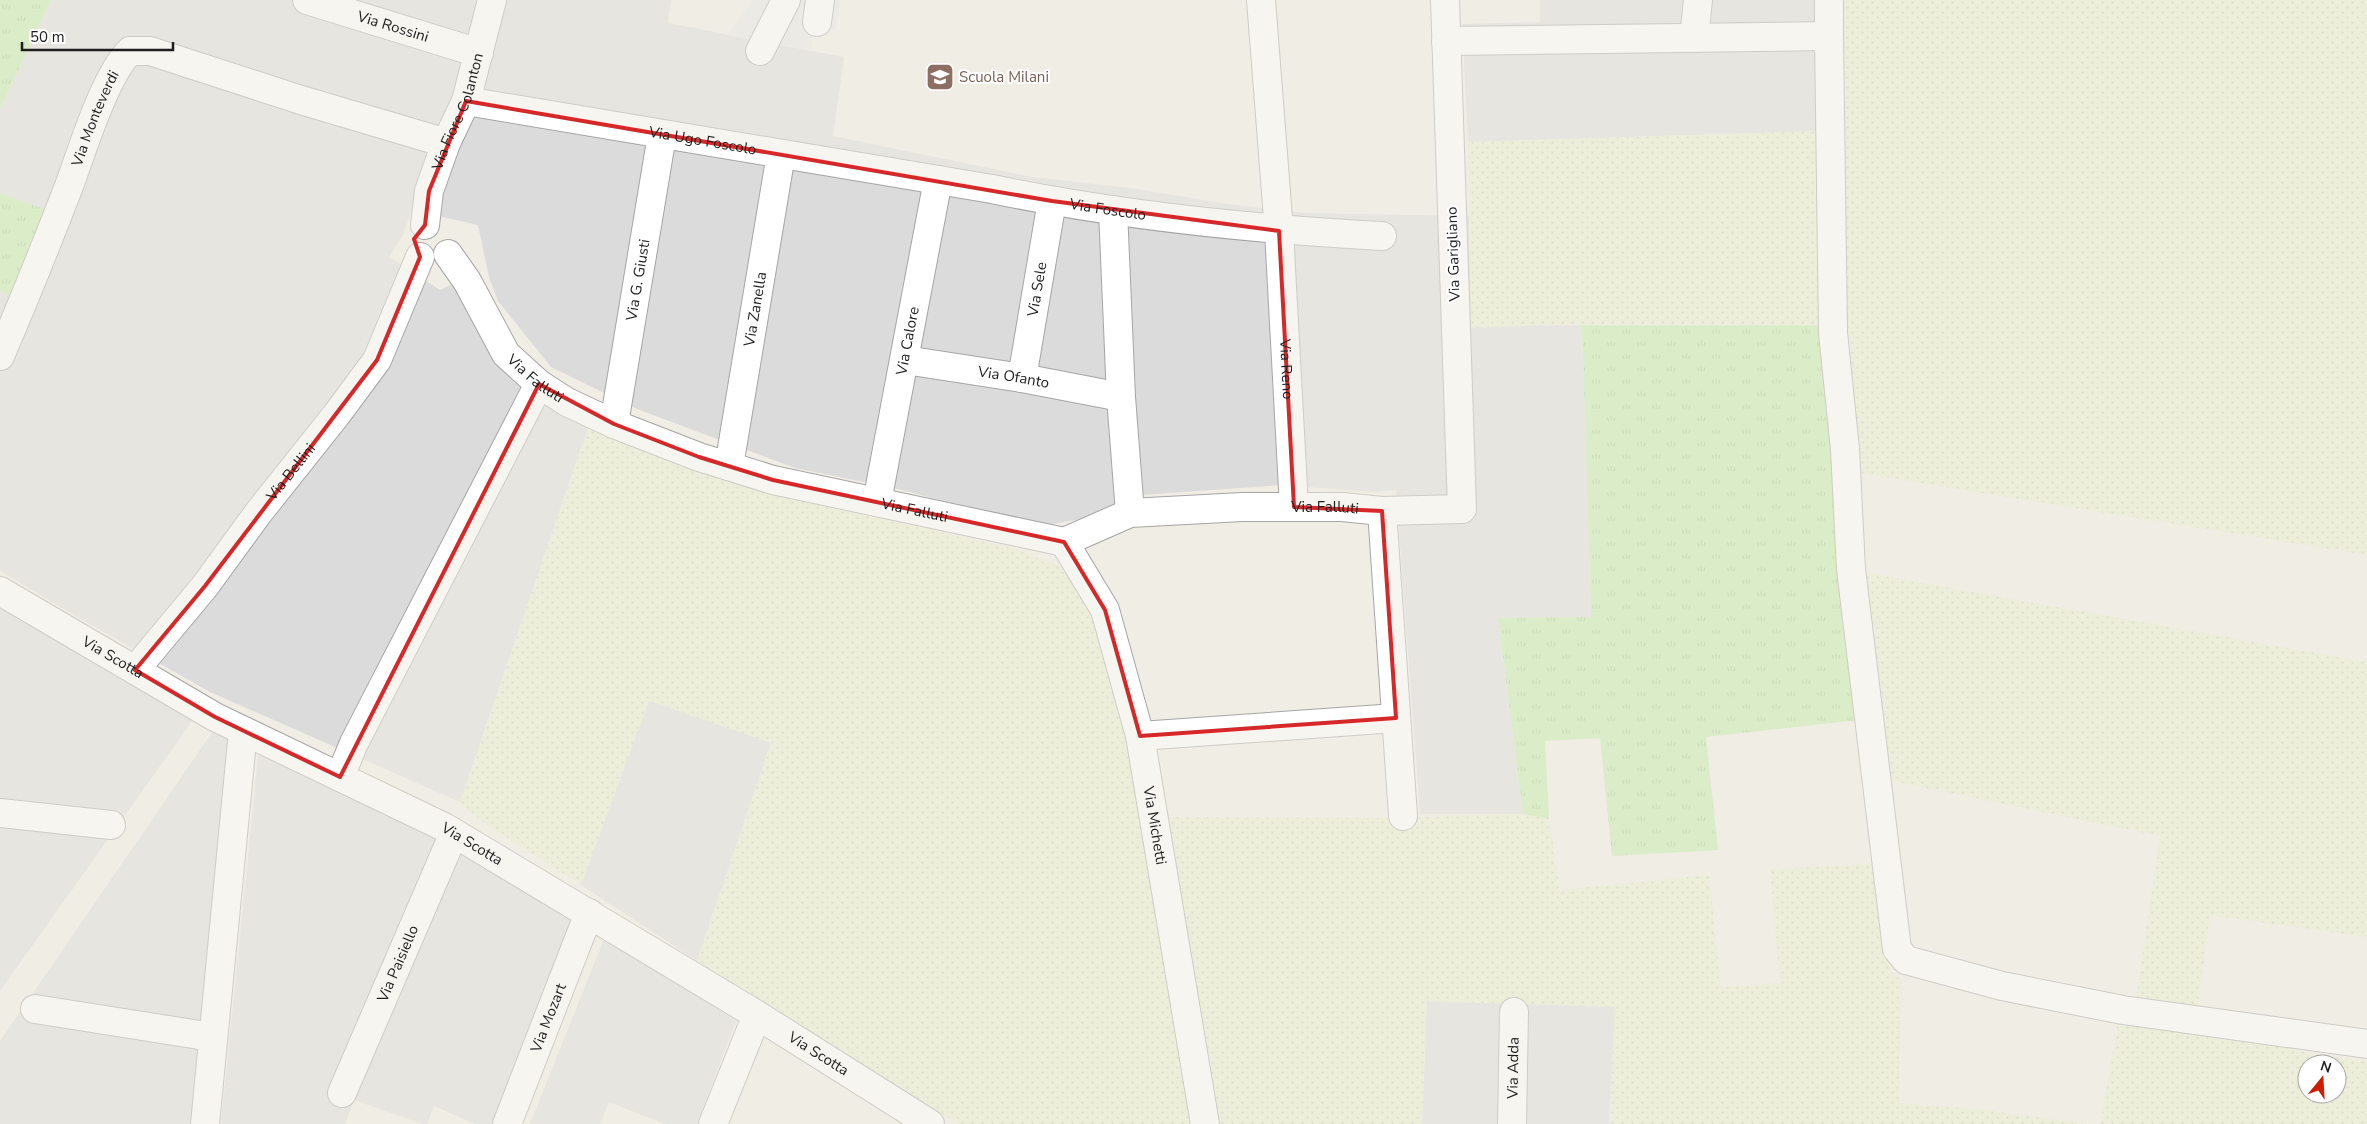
<svg xmlns="http://www.w3.org/2000/svg" width="2367" height="1124" viewBox="0 0 2367 1124" font-family="'Nunito Sans',sans-serif">
	<style>
		.residential { fill: #dcdbdb }
		.farmland { fill: url(#farmland-dots); fill-rule: evenodd }
		.grass { fill: url(#grass-tufts) }
		.parking { fill: #e6e6e6 }
		.lines { fill: none; stroke-linecap: round; stroke-linejoin: round }
		.minor-casing { stroke: #a5a5a5; stroke-width: 30 }
		.minor { stroke: #fff; stroke-width: 28 }
		.marked { fill: none; stroke: #d62828; stroke-width: 4; stroke-linejoin: round }
		.labels { text-anchor: middle; stroke-width: 4; stroke-linejoin: round; paint-order: stroke }
		.street-label { font-size: 15px; fill: #1e1e1e; stroke: #fff }
		.education-label { font-size: 15px; fill: #785e54; stroke: #fff; text-anchor: start }
	</style>
	<defs>
		<pattern id="farmland-dots" width="8" height="8" patternUnits="userSpaceOnUse" patternTransform="scale(1.25)"><rect width="8" height="8" fill="#e8efce"/><path d="M2 2h.1M6 6h.1" fill="none" stroke="#c7ccb0" stroke-width="1.8" stroke-linecap="round"/></pattern>
		<pattern id="grass-tufts" width="24" height="20" patternUnits="userSpaceOnUse" patternTransform="scale(1.25)"><rect width="24" height="20" fill="#bfeca7"/><path d="M3 7l-1-3M5 7V3M7 7l1-3M15 17l-1-3M17 17v-4M19 17l1-3" fill="none" stroke="#a4ca8f"/></pattern>
	</defs>
	<rect width="100%" height="100%" fill="#f0ede4"/>
	<path class="residential" d="M51,0H671L668,23L844,57L833,136L1032,177L1130,188L1228,204L1303,213L1469,216L1471,327L1582,325L1591,618H1498L1523,814H1420L1396,490L1370,492L1282,485L1142,495L1086,518L1047,525L988,513L898,489L795,468L637,409L551,367L498,301L489,277L478,225L412,210L403,235L389,257L440,290L461,280L492,356L506,375L590,422L460,802L210,692L74,615L0,571V291L13,299L44,209L0,193V109Z
		M1540,0H1842L1820,131L1468,142L1462,24L1540,22Z
		M0,608L192,721L0,991Z
		M649,700L771,743L697,961L581,885Z
		M215,728L228,734L201,1051L192,1124H0V1041Z
		M264,751L470,856L575,918L493,1124H475L434,1106L427,1124H423L354,1100L345,1124H221L258,756Z
		M605,936L736,1021L697,1124H665L609,1102L600,1124H530Z
		M1427,1001L1615,1007L1609,1124H1422Z"/>
	<path class="farmland" d="M1841,0H2367V555L1858,473L1848,345L1838,152Z
		M1820,131L1824,325L1572,324L1471,328L1468,142Z
		M590,422L685,466L795,500L1012,548L1060,566L1083,586L1100,619L1147,817L1389,818L1523,814L1549,819L1560,890L1709,875L1721,987L1780,983L1770,870L1878,863L1889,970L1896,977L1902,978L1899,1103L1984,1110L2087,1124H1609L1615,1007L1427,1001L1422,1124H959L795,1028L697,961L771,743L649,701L581,885L481,821L460,802Z
		M1861,572L2367,662V937L2210,915L2197,1013L2135,1005L2160,836L1887,780Z
		M2118,1024L2265,1040L2310,1054L2367,1061V1124H2100ZM2307,1064H2337V1094H2307Z"/>
	<path class="grass" d="M0,0H51L0,109Z
		M0,193L44,209L14,299L0,291Z
		M1582,325H1824L1859,720L1706,737L1718,850L1612,856L1600,738L1545,741L1549,819L1523,814L1498,618L1591,617Z"/>
	<path class="parking" d="M754,0H840L835,30L814,26L811,51L726,35Z"/>
	<g class="lines">
		<defs>
			<g id="minor">
				<path id="s1" d="M307,0L479,53"/>
				<path id="s2" d="M1261,0L1279,231L1294,507"/>
				<path d="M1829,0V36"/>
				<path d="M817,22L820,0"/>
				<path d="M1694,38L1698,0"/>
				<path d="M1446,41L1829,36L1833,333L1845,449L1851,569L1897,949L1906,960L2002,986L2123,1010L2367,1044"/>
				<path d="M760,51L786,0"/>
				<path id="s3" d="M466,101L992,189C1121,216 1251,229 1382,236"/>
				<path d="M1113,210L1121,397L1130,513"/>
				<path id="s4" d="M425,225L429,191L446,143L466,101L492,0"/>
				<path id="s5" d="M448,254L467,281L506,354L539,384L567,402L614,424L699,457L773,480L1064,542L1130,513L1242,507H1342L1382,511L1462,509L1445,0"/>
				<path id="s6" d="M0,356C24,300 47,243 69,186C82,151 105,75 130,51H150L301,100L446,143"/>
				<path id="s7" d="M905,360L1022,378L1121,397"/>
				<path id="s8" d="M1022,378L1052,201"/>
				<path id="s9" d="M614,424L662,135"/>
				<path id="s10" d="M729,466L781,154"/>
				<path id="s11" d="M877,502L938,180"/>
				<path d="M1382,511L1403,816"/>
				<path id="s12" d="M1064,542L1105,610L1140,736L1205,1124"/>
				<path id="s13" d="M0,591L215,717L444,827L757,1015L930,1124"/>
				<path id="s14" d="M135,670L205,586L259,512L337,414L377,360L420,257"/>
				<path d="M1140,736L1396,718"/>
				<path d="M340,777L354,743L539,384"/>
				<path d="M0,813L111,825"/>
				<path d="M35,1009L212,1037"/>
				<path id="s15" d="M342,1093L454,833"/>
				<path d="M205,1124L243,731"/>
				<path id="s16" d="M507,1124L589,913"/>
				<path d="M713,1124L757,1015"/>
				<path id="s17" d="M1512,1124L1514,1012"/>
			</g>
		</defs>
		<use href="#minor" class="minor-casing"/>
		<use href="#minor" class="minor"/>
	</g>
	<path d="M0 0H2367V1124H0ZM466,101L1052,201L1279,231L1294,507L1382,511L1396,718L1140,736L1105,610L1064,542L773,480L699,457L614,424L539,384L340,777L215,717L135,670L205,586L377,360L420,257L414,239L425,225L429,191Z" fill="#f0ede4" fill-opacity=".55" fill-rule="evenodd"/>
	<path class="marked" d="M466,101L1052,201L1279,231L1294,507L1382,511L1396,718L1140,736L1105,610L1064,542L773,480L699,457L614,424L539,384L340,777L215,717L135,670L205,586L377,360L420,257L414,239L425,225L429,191Z"/>
	<defs>
		<symbol id="school-square" viewBox="-11 -11 22 22"><rect x="-9" y="-9" width="18" height="18" rx="4" fill="#8d6e63" stroke="#fff"/><path d="M0-5L7-2L0 1L-7-2ZM-4 1L0 2.5L4 1V4Q0 6-4 4Z" fill="#fff"/></symbol>
	</defs>
	<g fill-rule="evenodd">
		<use href="#school-square" x="924" y="61" width="32" height="32"/>
	</g>
	<g class="labels">
		<g class="street-label">
			<text dy="5" stroke="none"><textPath href="#s1" startOffset="90">Via Rossini</textPath></text>
			<text dy="5" stroke="none"><textPath href="#s4" startOffset="119">Via Fiore Colanton</textPath></text>
			<text dy="5" stroke="none"><textPath href="#s6" startOffset="256">Via Monteverdi</textPath></text>
			<text dy="5" stroke="none"><textPath href="#s3" startOffset="240">Via Ugo Foscolo</textPath></text>
			<text dy="5" stroke="none"><textPath href="#s3" startOffset="651">Via Foscolo</textPath></text>
			<text transform="translate(1453 254) rotate(-92)" y="5">Via Garigliano</text>
			<text dy="5" stroke="none"><textPath href="#s9" startOffset="146">Via G. Giusti</textPath></text>
			<text dy="5" stroke="none"><textPath href="#s8" startOffset="90">Via Sele</textPath></text>
			<text dy="5" stroke="none"><textPath href="#s10" startOffset="159">Via Zanella</textPath></text>
			<text dy="5" stroke="none"><textPath href="#s11" startOffset="164">Via Calore</textPath></text>
			<text dy="5" stroke="none"><textPath href="#s2" startOffset="370">Via Reno</textPath></text>
			<text dy="5" stroke="none"><textPath href="#s5" startOffset="154">Via Falluti</textPath></text>
			<text dy="5" stroke="none"><textPath href="#s7" startOffset="110">Via Ofanto</textPath></text>
			<text dy="5" stroke="none"><textPath href="#s14" startOffset="252">Via Bellini</textPath></text>
			<text dy="5" stroke="none"><textPath href="#s5" startOffset="979">Via Falluti</textPath></text>
			<text dy="5" stroke="none"><textPath href="#s5" startOffset="559">Via Falluti</textPath></text>
			<text dy="5" stroke="none"><textPath href="#s13" startOffset="131">Via Scotta</textPath></text>
			<text dy="5" stroke="none"><textPath href="#s12" startOffset="301">Via Michetti</textPath></text>
			<text dy="5" stroke="none"><textPath href="#s13" startOffset="536">Via Scotta</textPath></text>
			<text dy="5" stroke="none"><textPath href="#s15" startOffset="141">Via Paisiello</textPath></text>
			<text dy="5" stroke="none"><textPath href="#s16" startOffset="114">Via Mozart</textPath></text>
			<text dy="5" stroke="none"><textPath href="#s13" startOffset="941">Via Scotta</textPath></text>
			<text dy="5" stroke="none"><textPath href="#s17" startOffset="56">Via Adda</textPath></text>
		</g>
		<g class="education-label">
			<text x="959" y="82">Scuola Milani</text>
		</g>
	</g>
	<g transform="translate(2322 1079) rotate(18)"><circle r="24" fill="#ffffff" stroke="#a5a5a5"/>
	<path d="M0-4L9 19L0 12L-9 19Z" fill="#cc1d00"/>
	<text y="-8" font-size="14" font-weight="bold" text-anchor="middle" fill="#1e1e1e">N</text>
	</g>
	<path d="M22 42v8h151v-8" fill="none" stroke="#1e1e1e" stroke-width="2.5"/>
	<text x="30" y="42" font-size="15" fill="#1e1e1e" stroke="#ffffff" stroke-width="4" paint-order="stroke">50 m</text>
</svg>
